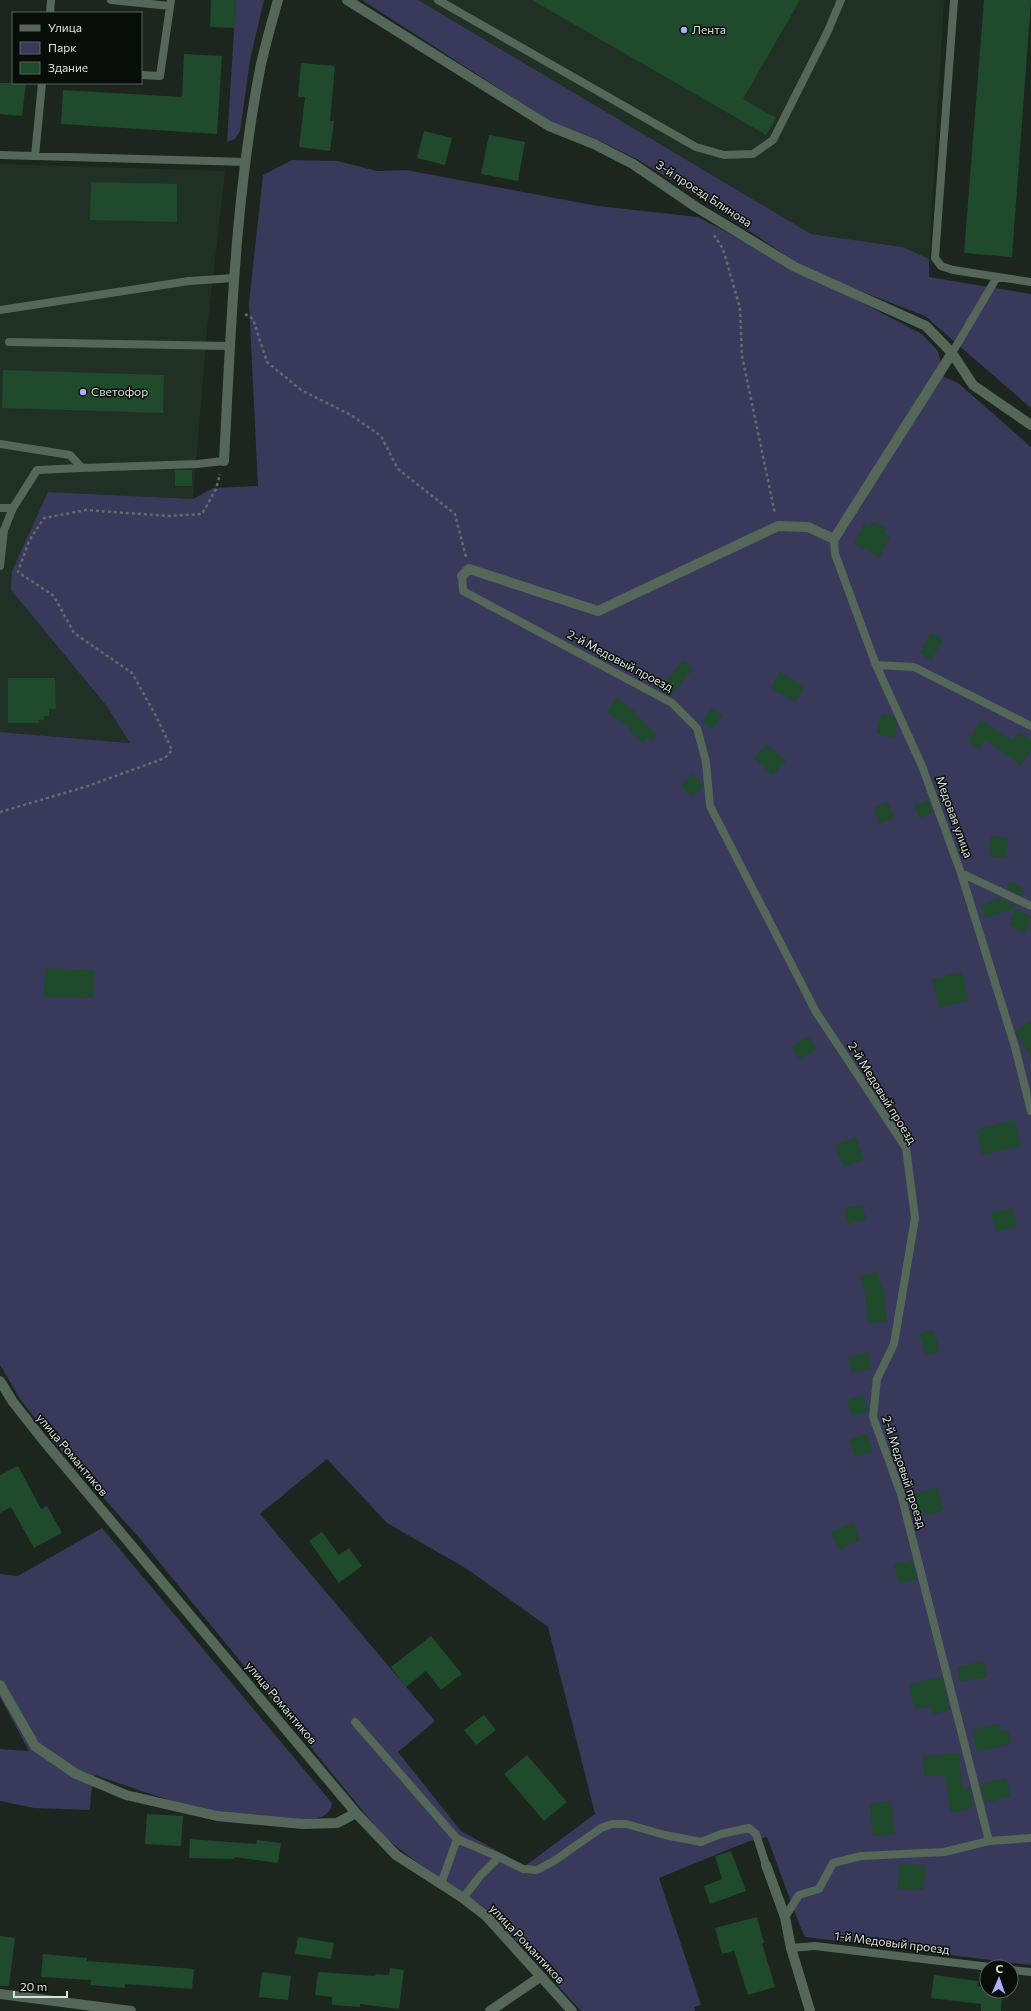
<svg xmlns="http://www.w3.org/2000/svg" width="1031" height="2011" viewBox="0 0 1031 2011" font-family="Commissioner,sans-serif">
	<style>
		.built { fill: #213024 }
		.green { fill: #39395c; fill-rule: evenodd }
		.building { fill: #1f4a2b }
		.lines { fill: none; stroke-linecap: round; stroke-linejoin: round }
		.path { stroke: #646d66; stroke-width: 2.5; stroke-dasharray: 3 3; stroke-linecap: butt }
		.lane { stroke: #556758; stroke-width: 8 }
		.street { stroke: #556758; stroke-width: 10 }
		.poi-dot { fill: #adaffb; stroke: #090d0a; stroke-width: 1.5 }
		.labels { text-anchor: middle; stroke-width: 3; stroke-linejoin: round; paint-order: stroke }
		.poi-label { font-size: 12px; fill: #dbe2dc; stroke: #090d0a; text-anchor: start }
		.street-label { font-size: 12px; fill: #dbe2dc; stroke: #090d0a }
	</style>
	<rect width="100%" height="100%" fill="#1c261e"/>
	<path class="built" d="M418,0H944L929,259L903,247L811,234Z
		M0,164L225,171L207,330L193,499L48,492L106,705L131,743L0,732Z"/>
	<path class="green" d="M236,0H264L250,60L240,131L235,139L227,142Z
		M362,0H418L811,234L903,247L929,259V277L1031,294V408L925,316L850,287L797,263L705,201L637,159L594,138L551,122Z
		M292,160L337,161L377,171L406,170L598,206L698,217L922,334L938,351L944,377L958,383L1031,447V1965L805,1937L800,1926L767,1837L747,1842L659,1878L701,2005L694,2007L695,2011H581L490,1912C454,1884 413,1864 380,1832L142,1541L51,1439L20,1399L0,1365V732L130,743L106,705L11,590L12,571L48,492L193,499L213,488L258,486L249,303L263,175ZM327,1459L387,1523L467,1569L548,1627L595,1814L525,1866L461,1831L398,1752L435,1721L260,1514Z
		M102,1528L332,1803C331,1808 330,1812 325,1815C309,1825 235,1816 215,1812C176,1804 133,1788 95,1775L91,1793L90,1810L34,1808L0,1801V1749L29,1751L0,1697V1574L18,1576Z"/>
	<path class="building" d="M211,0H236L235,28L210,27Z
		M532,0H800L743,99L776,118L766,135Z
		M984,0H1031L1012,257L964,253Z
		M184,54L222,56L217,134L61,124L63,90L182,97Z
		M301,63L335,66L330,121H334L330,151L299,147L305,97H298Z
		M0,83H26L22,116L0,114Z
		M424,131L452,138L445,165L417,158Z
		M489,135L525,142L518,181L481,174Z
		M91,182L177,184V222L90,220Z
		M3,370L164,375L163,413L2,408Z
		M175,470H192V486H175Z
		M873,522L886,528L884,533L890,536L880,557L854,544L864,524L870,527Z
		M931,633L943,640L931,660L920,653Z
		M683,660L693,669L670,696L659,690Z
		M780,672L805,687L795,702L771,688Z
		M8,678H55L56,709H49V716H44V720H39L40,723H8Z
		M616,698L635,711L634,713L657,734L652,740L647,737L643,743L628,729L630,727L607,712Z
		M711,708L722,716L713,729L702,722Z
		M882,714L894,717L897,725L894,738L876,733Z
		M980,720L1013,740L1019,732L1031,740V750L1021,765L985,740L980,749L968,742Z
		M767,744L786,761L773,776L754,758Z
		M692,774L702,783L703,786L693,797L681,786Z
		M928,800L933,812L920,818L914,805Z
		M888,802L894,818L879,824L874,807Z
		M991,836L1008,838L1006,858L989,856Z
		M1010,881L1025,889L1021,895L1006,888Z
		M1000,898L1016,905L1013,909L985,918L981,905Z
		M1015,909L1031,916L1025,933L1009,925Z
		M45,968L94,970L93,998L44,997Z
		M962,972L969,1000L939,1008L932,979Z
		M1031,1021V1058L1015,1030Z
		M810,1036L817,1050L799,1059L792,1046Z
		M1015,1120L1021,1146L982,1155L976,1130Z
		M856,1137L864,1159L844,1167L835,1145Z
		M862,1205L866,1219L848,1224L844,1209Z
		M1013,1208L1017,1227L996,1232L991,1213Z
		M877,1271L886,1302L887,1322L867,1323L866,1298L860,1276Z
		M933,1330L940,1351L926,1355L919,1334Z
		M868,1352L872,1368L852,1373L848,1357Z
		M863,1395L868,1411L852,1416L847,1401Z
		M867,1434L873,1451L855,1457L849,1440Z
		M18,1466L41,1509L47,1506L62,1533L34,1548L11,1507L0,1513V1475Z
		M937,1487L944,1510L925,1516L923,1510L916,1512L911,1495Z
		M854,1523L860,1541L838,1549L831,1531Z
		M322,1532L339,1555L349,1548L362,1566L339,1583L309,1541Z
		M912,1560L917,1579L899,1584L894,1565Z
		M431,1636L462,1674L441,1690L426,1671L406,1687L391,1667Z
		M984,1661L987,1677L960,1682L957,1667Z
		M942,1677L950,1710L933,1714L931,1706L915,1709L909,1684Z
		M484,1715L496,1730L476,1745L464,1730Z
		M999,1724L1001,1731L1008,1730L1011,1744L977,1752L972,1730Z
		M959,1753L962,1788L970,1787L974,1805L969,1807L970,1809L951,1812L944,1775L925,1777L923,1756Z
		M527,1755L567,1802L544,1821L504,1774Z
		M1006,1778L1011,1797L985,1803L980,1784Z
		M891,1801L895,1834L873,1836L870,1804Z
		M147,1814L183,1816L181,1846L145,1844Z
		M190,1839L256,1844L257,1840L281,1843L278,1863L235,1857L234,1859L189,1858Z
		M731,1851L746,1891L710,1904L704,1886L722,1879L715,1856Z
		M899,1864L925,1865L924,1890L898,1889Z
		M757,1917L764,1943H762L775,1987L748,1995L734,1951L722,1954L715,1928Z
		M0,1936L15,1938L9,1986H0Z
		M298,1937L334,1943L331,1959L295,1954Z
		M43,1954L87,1958V1961L194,1969L192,1989L125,1984V1988L90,1985L91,1980L41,1977Z
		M390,1968L404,1970L399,2009L360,2004V2007L332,2005V1997L315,1995L318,1972L375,1976L376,1974L389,1975Z
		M262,1972L291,1976L288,2000L259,1997Z
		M934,1975L978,1981L977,1986L987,1987V1991H1002L1001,2011H981V2004L931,1998Z"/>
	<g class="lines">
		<path class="path" d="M714,235L723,249L740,308L742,356L775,514
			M245,314L253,319L267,362L301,390L351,415L381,436L398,469L455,514L466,557
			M0,812L88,786L165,758L172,750L156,716L132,673L74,633L54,596L18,572L29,541L44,518L86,510L169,516L202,514L216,489L220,474"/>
		<path class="lane" d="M111,0L170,6
			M438,0L696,147L724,155L753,154L773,140L827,33L841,0
			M954,0L935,258L941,266L953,270L1031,282
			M50,13L51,0
			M141,75L160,76L171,0
			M0,155L245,162
			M35,156L42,83
			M0,310L189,281L234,278
			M9,342L230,346
			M952,353L997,277
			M0,444L70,455L82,468L197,464L224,461
			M0,508H13L37,470L82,468
			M834,539L835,554L876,665L922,766L961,873L1015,1047L1031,1111
			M0,566L4,530L13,508
			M462,576L463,591L672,703L697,728L706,762L710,806L816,1012L906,1148L915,1218L894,1344L877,1379L873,1417L901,1494L989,1841
			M876,665L914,667L1031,726
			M961,873L1031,906
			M355,1722L457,1839L441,1884
			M457,1839L499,1857
			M463,1898L480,1876L499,1857L523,1869L537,1870L554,1861L601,1828L612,1824H626L665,1835L701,1842L721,1834L749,1828L756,1834L766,1865
			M785,1917L799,1895L819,1889L833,1863L861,1856L944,1852L989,1841L1031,1838
			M791,1948L815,1946L990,1967
			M1011,1970L1031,1972"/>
		<path class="street" d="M347,0L549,126L594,144L633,164L696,207L795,267L926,326L952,353L973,385L1031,425
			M224,461C231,329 235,195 261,64C266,43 272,21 278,0
			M462,576L469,569L598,611L778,526L808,527L834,539L952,353
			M0,1381L13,1402L43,1440L356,1813L396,1855L463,1898L486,1916L572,2011
			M0,1685L35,1746L76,1774L126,1795L217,1816L303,1824L337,1823L356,1813
			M766,1865L785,1917L791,1948L810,2011
			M0,1994L131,2011
			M490,2011L540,1977"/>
	</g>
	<g class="poi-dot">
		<circle cx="684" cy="30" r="4"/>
		<circle cx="83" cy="392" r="4"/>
	</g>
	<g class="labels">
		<g class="poi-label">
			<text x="692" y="34">Лента</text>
			<text x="91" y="396">Светофор</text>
		</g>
		<g class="street-label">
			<text transform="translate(704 194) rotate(33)" y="4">3-й проезд Блинова</text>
			<text transform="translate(620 661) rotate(28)" y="4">2-й Медовый проезд</text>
			<text transform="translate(954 817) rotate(70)" y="4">Медовая улица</text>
			<text transform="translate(882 1093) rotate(58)" y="4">2-й Медовый проезд</text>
			<text transform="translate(72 1455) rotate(50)" y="4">улица Романтиков</text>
			<text transform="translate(904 1472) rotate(72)" y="4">2-й Медовый проезд</text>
			<text transform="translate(281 1703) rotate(50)" y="4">улица Романтиков</text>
			<text transform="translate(892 1943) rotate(7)" y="4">1-й Медовый проезд</text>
			<text transform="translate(527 1944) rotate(47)" y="4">улица Романтиков</text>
		</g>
	</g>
	<rect x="12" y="12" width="130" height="72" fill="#090d0a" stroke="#5d625e"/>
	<rect x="20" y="25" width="20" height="6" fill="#556758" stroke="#5d625e"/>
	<text x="48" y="32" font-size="12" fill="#dbe2dc">Улица</text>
	<rect x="20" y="42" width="20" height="12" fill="#39395c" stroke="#5d625e"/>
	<text x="48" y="52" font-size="12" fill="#dbe2dc">Парк</text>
	<rect x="20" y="62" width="20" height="12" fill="#1f4a2b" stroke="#5d625e"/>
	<text x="48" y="72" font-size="12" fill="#dbe2dc">Здание</text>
	<g transform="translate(999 1979) rotate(2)"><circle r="19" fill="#090d0a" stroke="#5d625e"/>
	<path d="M0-3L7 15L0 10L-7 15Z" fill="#adaffb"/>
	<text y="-6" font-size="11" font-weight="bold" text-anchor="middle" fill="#dbe2dc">С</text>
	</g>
	<path d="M14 1991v6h53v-6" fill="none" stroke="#dbe2dc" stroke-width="2"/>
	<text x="20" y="1991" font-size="12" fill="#dbe2dc" stroke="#090d0a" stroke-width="3" paint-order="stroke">20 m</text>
</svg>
